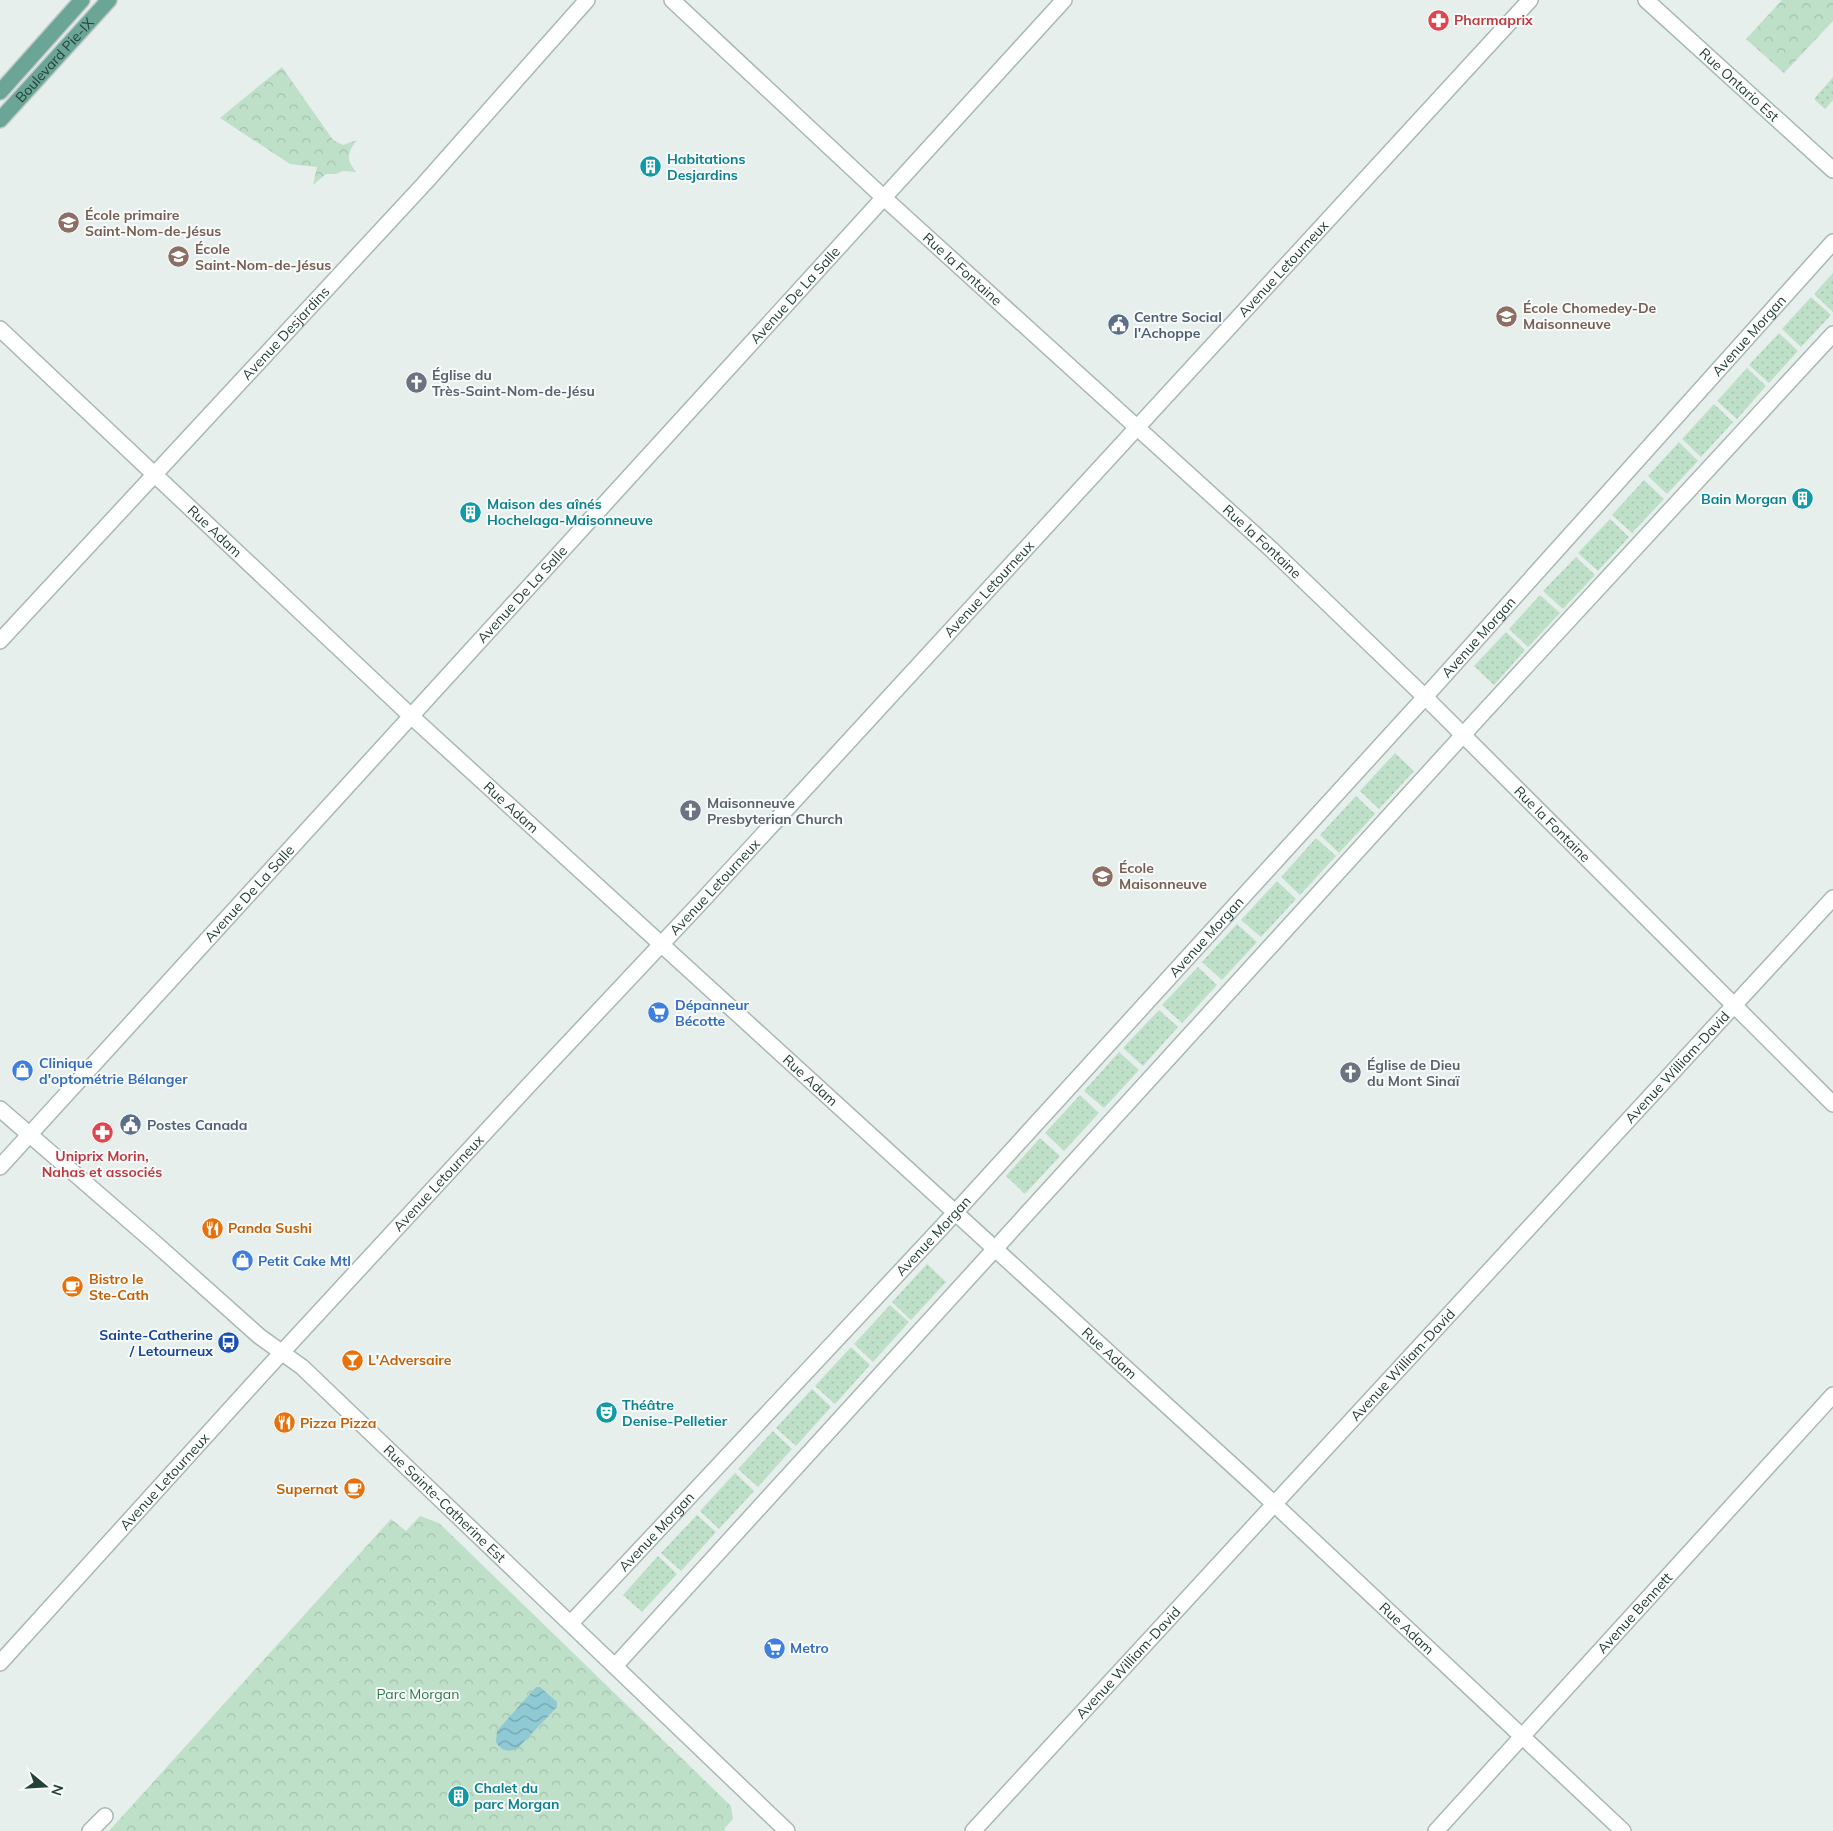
<svg xmlns="http://www.w3.org/2000/svg" width="1833" height="1831" viewBox="0 0 1833 1831" font-family="Mulish,sans-serif">
	<style>
		.grass { fill: url(#grass-dots) }
		.forest { fill: url(#forest-crowns) }
		.water { fill: url(#water-waves) }
		.lines { fill: none; stroke-linecap: round; stroke-linejoin: round }
		.minor-casing { stroke: #a8b8b2; stroke-width: 18 }
		.tertiary-casing { stroke: #a8b8b2; stroke-width: 18 }
		.secondary-casing { stroke: #a4bbb3; stroke-width: 18 }
		.primary-casing { stroke: #c2cac8; stroke-width: 18 }
		.minor { stroke: #fff; stroke-width: 15 }
		.tertiary { stroke: #fff; stroke-width: 15 }
		.secondary { stroke: #fff; stroke-width: 15 }
		.primary { stroke: #6aa596; stroke-width: 15 }
		.labels { text-anchor: middle; stroke-width: 4; stroke-linejoin: round; paint-order: stroke }
		.health-label { font-size: 14px; font-weight: bold; fill: #be3a42; stroke: #f7fbf9; text-anchor: start }
		.street-label { font-size: 14px; fill: #24423a; stroke: #f7fbf9 }
		.culture-label { font-size: 14px; font-weight: bold; fill: #0d838f; stroke: #f7fbf9; text-anchor: start }
		.education-label { font-size: 14px; font-weight: bold; fill: #785e54; stroke: #f7fbf9; text-anchor: start }
		.service-label { font-size: 14px; font-weight: bold; fill: #4e5e75; stroke: #f7fbf9; text-anchor: start }
		.worship-label { font-size: 14px; font-weight: bold; fill: #5b616d; stroke: #f7fbf9; text-anchor: start }
		.shop-label { font-size: 14px; font-weight: bold; fill: #366cbe; stroke: #f7fbf9; text-anchor: start }
		.food-label { font-size: 14px; font-weight: bold; fill: #c56008; stroke: #f7fbf9; text-anchor: start }
		.transit-label { font-size: 14px; font-weight: bold; fill: #164399; stroke: #f7fbf9; text-anchor: end }
		.park-label { font-size: 14px; fill: #2d7a4b; stroke: #f7fbf9 }
	</style>
	<defs>
		<pattern id="grass-dots" width="8" height="8" patternUnits="userSpaceOnUse" patternTransform="scale(1.25)"><rect width="8" height="8" fill="#bfe0c8"/><path d="M2 2h.1M6 6h.1" fill="none" stroke="#a4c1ad" stroke-width="1.8" stroke-linecap="round"/></pattern>
		<pattern id="forest-crowns" width="20" height="18" patternUnits="userSpaceOnUse" patternTransform="scale(1.25)"><rect width="20" height="18" fill="#bfe0c8"/><path d="M2 6a3 3 0 1 1 6 0M12 15a3 3 0 1 1 6 0" fill="none" stroke="#a4c1ad"/></pattern>
		<pattern id="water-waves" width="16" height="10" patternUnits="userSpaceOnUse" patternTransform="scale(1.25)"><rect width="16" height="10" fill="#8ec9d4"/><path d="M0 5q4-4 8 0t8 0" fill="none" stroke="#74a5ad"/></pattern>
	</defs>
	<rect width="100%" height="100%" fill="#e6efeb"/>
	<path class="grass" d="M1833,77V100L1825,109L1814,99Z
		M1833,273V312L1814,294Z
		M1811,297L1831,315L1801,347L1782,329Z
		M1779,333L1798,351L1769,383L1749,365Z
		M1747,368L1766,386L1737,419L1717,401Z
		M1714,404L1733,422L1701,457L1682,439Z
		M1679,442L1698,461L1667,494L1648,476Z
		M1644,480L1664,499L1632,533L1612,515Z
		M1610,519L1629,537L1598,571L1578,553Z
		M1576,557L1595,575L1563,609L1543,591Z
		M1540,595L1560,613L1528,647L1509,629Z
		M1506,632L1525,650L1494,685L1474,666Z
		M1395,753L1414,771L1379,809L1360,791Z
		M1356,796L1375,814L1339,853L1320,835Z
		M1316,838L1336,856L1300,895L1281,877Z
		M1277,881L1296,899L1261,937L1241,920Z
		M1237,924L1257,942L1222,980L1202,962Z
		M1198,967L1217,985L1182,1023L1162,1005Z
		M1159,1010L1178,1027L1143,1066L1123,1048Z
		M1119,1052L1139,1070L1104,1108L1084,1091Z
		M1080,1095L1099,1113L1064,1151L1045,1133Z
		M1040,1138L1060,1156L1025,1194L1006,1176Z
		M927,1264L946,1282L911,1320L892,1302Z
		M890,1305L909,1322L873,1362L854,1344Z
		M851,1347L870,1365L835,1404L815,1386Z
		M812,1389L831,1407L796,1446L776,1428Z
		M773,1431L792,1449L758,1487L738,1469Z
		M735,1473L754,1491L719,1529L700,1511Z
		M697,1515L716,1532L681,1571L661,1553Z
		M658,1556L677,1574L642,1612L623,1595Z"/>
	<path class="forest" d="M1782,0H1833V21L1784,73L1746,39Z
		M282,67L333,140L343,145L357,140C347,153 346,159 356,172L343,171L336,174H326L313,185L317,167L290,164L220,118Z
		M420,1516L439,1523L731,1806L733,1819L724,1829L726,1831H109L391,1519L406,1531Z"/>
	<path class="water" d="M536,1687H540L557,1702V1707L518,1748C509,1753 501,1751 496,1742L497,1731Z"/>
	<g class="lines">
		<defs>
			<g id="minor">
				<path id="s1" d="M672,0L883,197L1272,550L1425,697L1833,1104"/>
				<path id="s2" d="M0,329L411,716L1255,1486L1623,1831"/>
				<path id="s3" d="M0,641L424,184L587,0"/>
				<path id="s4" d="M0,1167L1064,0"/>
				<path id="s5" d="M571,1623L941,1228L1425,697L1833,242"/>
				<path id="s6" d="M0,1663L262,1374L529,1085L701,902L1530,0"/>
				<path d="M615,1666L1483,713L1833,334"/>
				<path d="M90,1831L105,1816"/>
				<path id="s7" d="M973,1831L1833,898"/>
				<path id="s8" d="M1436,1831L1833,1395"/>
			</g>
			<g id="tertiary">
				<path id="s9" d="M0,1109L156,1244L259,1336L302,1367L787,1831"/>
			</g>
			<g id="secondary">
				<path id="s10" d="M1646,0L1833,170"/>
			</g>
			<g id="primary">
				<path d="M0,92L82,0"/>
				<path id="s11" d="M0,120L109,0"/>
			</g>
		</defs>
		<use href="#minor" class="minor-casing"/>
		<use href="#tertiary" class="tertiary-casing"/>
		<use href="#secondary" class="secondary-casing"/>
		<use href="#primary" class="primary-casing"/>
		<use href="#minor" class="minor"/>
		<use href="#tertiary" class="tertiary"/>
		<use href="#secondary" class="secondary"/>
		<use href="#primary" class="primary"/>
	</g>
	<defs>
		<symbol id="pharmacy-disc" viewBox="-11 -11 22 22"><circle r="9.5" fill="#e0444e" stroke="#f7fbf9"/><path d="M-2-6h4v4h4v4h-4v4h-4v-4h-4v-4h4Z" fill="#fff"/></symbol>
		<symbol id="building-disc" viewBox="-11 -11 22 22"><circle r="9.5" fill="#0f9aa8" stroke="#f7fbf9"/><path d="M-4-6H4V6H1V3H-1V6H-4ZM-2.5-4.3h1.7v1.8h-1.7ZM.8-4.3h1.7v1.8H.8ZM-2.5-1h1.7V.8h-1.7ZM.8-1h1.7V.8H.8Z" fill="#fff"/></symbol>
		<symbol id="school-disc" viewBox="-11 -11 22 22"><circle r="9.5" fill="#8d6e63" stroke="#f7fbf9"/><path d="M0-5L7-2L0 1L-7-2ZM-4 1L0 2.5L4 1V4Q0 6-4 4Z" fill="#fff"/></symbol>
		<symbol id="civic-disc" viewBox="-11 -11 22 22"><circle r="9.5" fill="#5c6f8a" stroke="#f7fbf9"/><path d="M-.6-6.5H3V-4.5H.6V-3L4-1V1h2V6H-6V1h2V-1L-.6-3ZM-1.2 2.5V6h2.4V2.5Z" fill="#fff"/></symbol>
		<symbol id="church-disc" viewBox="-11 -11 22 22"><circle r="9.5" fill="#6b7280" stroke="#f7fbf9"/><path d="M-1.2-6h2.4v3.5h3.3v2.4h-3.3V6h-2.4V-.1h-3.3v-2.4h3.3Z" fill="#fff"/></symbol>
		<symbol id="supermarket-disc" viewBox="-11 -11 22 22"><circle r="9.5" fill="#3f7fe0" stroke="#f7fbf9"/><path d="M-6-5.5h2.5l.6 2H6L4.5 2H-2.5L-4.4-4H-6ZM-1.5 3.2a1.3 1.3 0 1 0 .1 0ZM3 3.2a1.3 1.3 0 1 0 .1 0Z" fill="#fff"/></symbol>
		<symbol id="shop-disc" viewBox="-11 -11 22 22"><circle r="9.5" fill="#3f7fe0" stroke="#f7fbf9"/><path d="M-5-2.5h2.3a2.7 3.5 0 0 1 5.4 0H5L5.5 6h-11ZM-1.5-2.5h3a1.5 2.3 0 0 0-3 0Z" fill="#fff"/></symbol>
		<symbol id="restaurant-disc" viewBox="-11 -11 22 22"><circle r="9.5" fill="#e8710a" stroke="#f7fbf9"/><path d="M-5-6h1v4h1v-4h1v4h1v-4h1v5L-1.5 .5V6h-2V.5L-5-1ZM5-6V6H3V1.5H1.5Q1.5-4 5-6Z" fill="#fff"/></symbol>
		<symbol id="cafe-disc" viewBox="-11 -11 22 22"><circle r="9.5" fill="#e8710a" stroke="#f7fbf9"/><path d="M-5.5-4.5H6V0H3Q3 3.5 0 3.5H-2.5Q-5.5 3.5-5.5 0ZM3-3.2v2h1.7v-2ZM-6 4.5H4V6H-6Z" fill="#fff"/></symbol>
		<symbol id="bus-disc" viewBox="-11 -11 22 22"><circle r="9.5" fill="#1a4fb4" stroke="#f7fbf9"/><path d="M-5-6H5V4H4V6H2V4H-2V6H-4V4H-5ZM-3.5-4V0h7V-4ZM-3.5 1.2v1.5H-2V1.2ZM2 1.2v1.5H3.5V1.2Z" fill="#fff"/></symbol>
		<symbol id="bar-disc" viewBox="-11 -11 22 22"><circle r="9.5" fill="#e8710a" stroke="#f7fbf9"/><path d="M-6-5H6L.8 .8V4.5H3.5V6h-7V4.5H-.8V.8Z" fill="#fff"/></symbol>
		<symbol id="theatre-disc" viewBox="-11 -11 22 22"><circle r="9.5" fill="#0f9aa8" stroke="#f7fbf9"/><path d="M-5-5.5Q0-4 5-5.5V0Q5 5 0 6Q-5 5-5 0ZM-3.3-2.5H-1v1.5H-3.3ZM1-2.5H3.3v1.5H1ZM-2.8 1Q0 5.5 2.8 1Z" fill="#fff"/></symbol>
	</defs>
	<g fill-rule="evenodd">
		<use href="#pharmacy-disc" x="1426" y="8" width="25" height="25"/>
		<use href="#building-disc" x="638" y="154" width="25" height="25"/>
		<use href="#school-disc" x="56" y="210" width="25" height="25"/>
		<use href="#school-disc" x="166" y="244" width="25" height="25"/>
		<use href="#school-disc" x="1494" y="304" width="25" height="25"/>
		<use href="#civic-disc" x="1106" y="312" width="25" height="25"/>
		<use href="#church-disc" x="404" y="370" width="25" height="25"/>
		<use href="#building-disc" x="1790" y="486" width="25" height="25"/>
		<use href="#building-disc" x="458" y="500" width="25" height="25"/>
		<use href="#church-disc" x="678" y="798" width="25" height="25"/>
		<use href="#school-disc" x="1090" y="864" width="25" height="25"/>
		<use href="#supermarket-disc" x="646" y="1000" width="25" height="25"/>
		<use href="#shop-disc" x="10" y="1058" width="25" height="25"/>
		<use href="#church-disc" x="1338" y="1060" width="25" height="25"/>
		<use href="#civic-disc" x="118" y="1112" width="25" height="25"/>
		<use href="#pharmacy-disc" x="90" y="1120" width="25" height="25"/>
		<use href="#restaurant-disc" x="200" y="1216" width="25" height="25"/>
		<use href="#shop-disc" x="230" y="1248" width="25" height="25"/>
		<use href="#cafe-disc" x="60" y="1274" width="25" height="25"/>
		<use href="#bus-disc" x="216" y="1330" width="25" height="25"/>
		<use href="#bar-disc" x="340" y="1348" width="25" height="25"/>
		<use href="#theatre-disc" x="594" y="1400" width="25" height="25"/>
		<use href="#restaurant-disc" x="272" y="1410" width="25" height="25"/>
		<use href="#cafe-disc" x="342" y="1476" width="25" height="25"/>
		<use href="#supermarket-disc" x="762" y="1636" width="25" height="25"/>
		<use href="#building-disc" x="446" y="1784" width="25" height="25"/>
	</g>
	<g class="labels">
		<g class="health-label">
			<text x="1454" y="25">Pharmaprix</text>
			<text x="102" y="1161" text-anchor="middle">Uniprix Morin,<tspan x="102" dy="16">Nahas et associés</tspan></text>
		</g>
		<g class="street-label">
			<text dy="5" stroke="none"><textPath href="#s11" startOffset="81">Boulevard Pie-IX</textPath></text>
			<text dy="5" stroke="none"><textPath href="#s10" startOffset="126">Rue Ontario Est</textPath></text>
			<text dy="5" stroke="none"><textPath href="#s6" startOffset="1895">Avenue Letourneux</textPath></text>
			<text dy="5" stroke="none"><textPath href="#s1" startOffset="396">Rue la Fontaine</textPath></text>
			<text dy="5" stroke="none"><textPath href="#s4" startOffset="1180">Avenue De La Salle</textPath></text>
			<text dy="5" stroke="none"><textPath href="#s3" startOffset="420">Avenue Desjardins</textPath></text>
			<text dy="5" stroke="none"><textPath href="#s5" startOffset="1745">Avenue Morgan</textPath></text>
			<text dy="5" stroke="none"><textPath href="#s2" startOffset="295">Rue Adam</textPath></text>
			<text dy="5" stroke="none"><textPath href="#s1" startOffset="801">Rue la Fontaine</textPath></text>
			<text dy="5" stroke="none"><textPath href="#s6" startOffset="1460">Avenue Letourneux</textPath></text>
			<text dy="5" stroke="none"><textPath href="#s4" startOffset="775">Avenue De La Salle</textPath></text>
			<text dy="5" stroke="none"><textPath href="#s5" startOffset="1340">Avenue Morgan</textPath></text>
			<text dy="5" stroke="none"><textPath href="#s2" startOffset="700">Rue Adam</textPath></text>
			<text dy="5" stroke="none"><textPath href="#s1" startOffset="1206">Rue la Fontaine</textPath></text>
			<text dy="5" stroke="none"><textPath href="#s6" startOffset="1055">Avenue Letourneux</textPath></text>
			<text dy="5" stroke="none"><textPath href="#s4" startOffset="370">Avenue De La Salle</textPath></text>
			<text dy="5" stroke="none"><textPath href="#s5" startOffset="935">Avenue Morgan</textPath></text>
			<text dy="5" stroke="none"><textPath href="#s7" startOffset="1039">Avenue William-David</textPath></text>
			<text dy="5" stroke="none"><textPath href="#s2" startOffset="1105">Rue Adam</textPath></text>
			<text dy="5" stroke="none"><textPath href="#s6" startOffset="650">Avenue Letourneux</textPath></text>
			<text dy="5" stroke="none"><textPath href="#s5" startOffset="530">Avenue Morgan</textPath></text>
			<text dy="5" stroke="none"><textPath href="#s2" startOffset="1510">Rue Adam</textPath></text>
			<text dy="5" stroke="none"><textPath href="#s7" startOffset="634">Avenue William-David</textPath></text>
			<text dy="5" stroke="none"><textPath href="#s6" startOffset="245">Avenue Letourneux</textPath></text>
			<text dy="5" stroke="none"><textPath href="#s9" startOffset="595">Rue Sainte-Catherine Est</textPath></text>
			<text dy="5" stroke="none"><textPath href="#s5" startOffset="125">Avenue Morgan</textPath></text>
			<text dy="5" stroke="none"><textPath href="#s8" startOffset="295">Avenue Bennett</textPath></text>
			<text dy="5" stroke="none"><textPath href="#s2" startOffset="1915">Rue Adam</textPath></text>
			<text dy="5" stroke="none"><textPath href="#s7" startOffset="229">Avenue William-David</textPath></text>
		</g>
		<g class="culture-label">
			<text x="667" y="164">Habitations<tspan x="667" dy="16">Desjardins</tspan></text>
			<text x="1787" y="504" text-anchor="end">Bain Morgan</text>
			<text x="487" y="509">Maison des aînés<tspan x="487" dy="16">Hochelaga-Maisonneuve</tspan></text>
			<text x="622" y="1410">Théâtre<tspan x="622" dy="16">Denise-Pelletier</tspan></text>
			<text x="474" y="1793">Chalet du<tspan x="474" dy="16">parc Morgan</tspan></text>
		</g>
		<g class="education-label">
			<text x="85" y="220">École primaire<tspan x="85" dy="16">Saint-Nom-de-Jésus</tspan></text>
			<text x="195" y="254">École<tspan x="195" dy="16">Saint-Nom-de-Jésus</tspan></text>
			<text x="1523" y="313">École Chomedey-De<tspan x="1523" dy="16">Maisonneuve</tspan></text>
			<text x="1119" y="873">École<tspan x="1119" dy="16">Maisonneuve</tspan></text>
		</g>
		<g class="service-label">
			<text x="1134" y="322">Centre Social<tspan x="1134" dy="16">l'Achoppe</tspan></text>
			<text x="147" y="1130">Postes Canada</text>
		</g>
		<g class="worship-label">
			<text x="432" y="380">Église du<tspan x="432" dy="16">Très-Saint-Nom-de-Jésu</tspan></text>
			<text x="707" y="808">Maisonneuve<tspan x="707" dy="16">Presbyterian Church</tspan></text>
			<text x="1367" y="1070">Église de Dieu<tspan x="1367" dy="16">du Mont Sinaï</tspan></text>
		</g>
		<g class="shop-label">
			<text x="675" y="1010">Dépanneur<tspan x="675" dy="16">Bécotte</tspan></text>
			<text x="39" y="1068">Clinique<tspan x="39" dy="16">d'optométrie Bélanger</tspan></text>
			<text x="258" y="1266">Petit Cake Mtl</text>
			<text x="790" y="1653">Metro</text>
		</g>
		<g class="food-label">
			<text x="228" y="1233">Panda Sushi</text>
			<text x="89" y="1284">Bistro le<tspan x="89" dy="16">Ste-Cath</tspan></text>
			<text x="368" y="1365">L'Adversaire</text>
			<text x="300" y="1428">Pizza Pizza</text>
			<text x="338" y="1494" text-anchor="end">Supernat</text>
		</g>
		<g class="transit-label">
			<text x="213" y="1340">Sainte-Catherine<tspan x="213" dy="16">/ Letourneux</tspan></text>
		</g>
		<g class="park-label">
			<text x="418" y="1699">Parc Morgan</text>
		</g>
	</g>
	<g transform="translate(45 1786) rotate(108)" stroke="#f7fbf9" stroke-width="4" paint-order="stroke">
	<path d="M0-4L9 19L0 12L-9 19Z" fill="#24423a"/>
	<text y="-8" font-size="14" font-weight="bold" text-anchor="middle" fill="#24423a">N</text>
	</g>
</svg>
